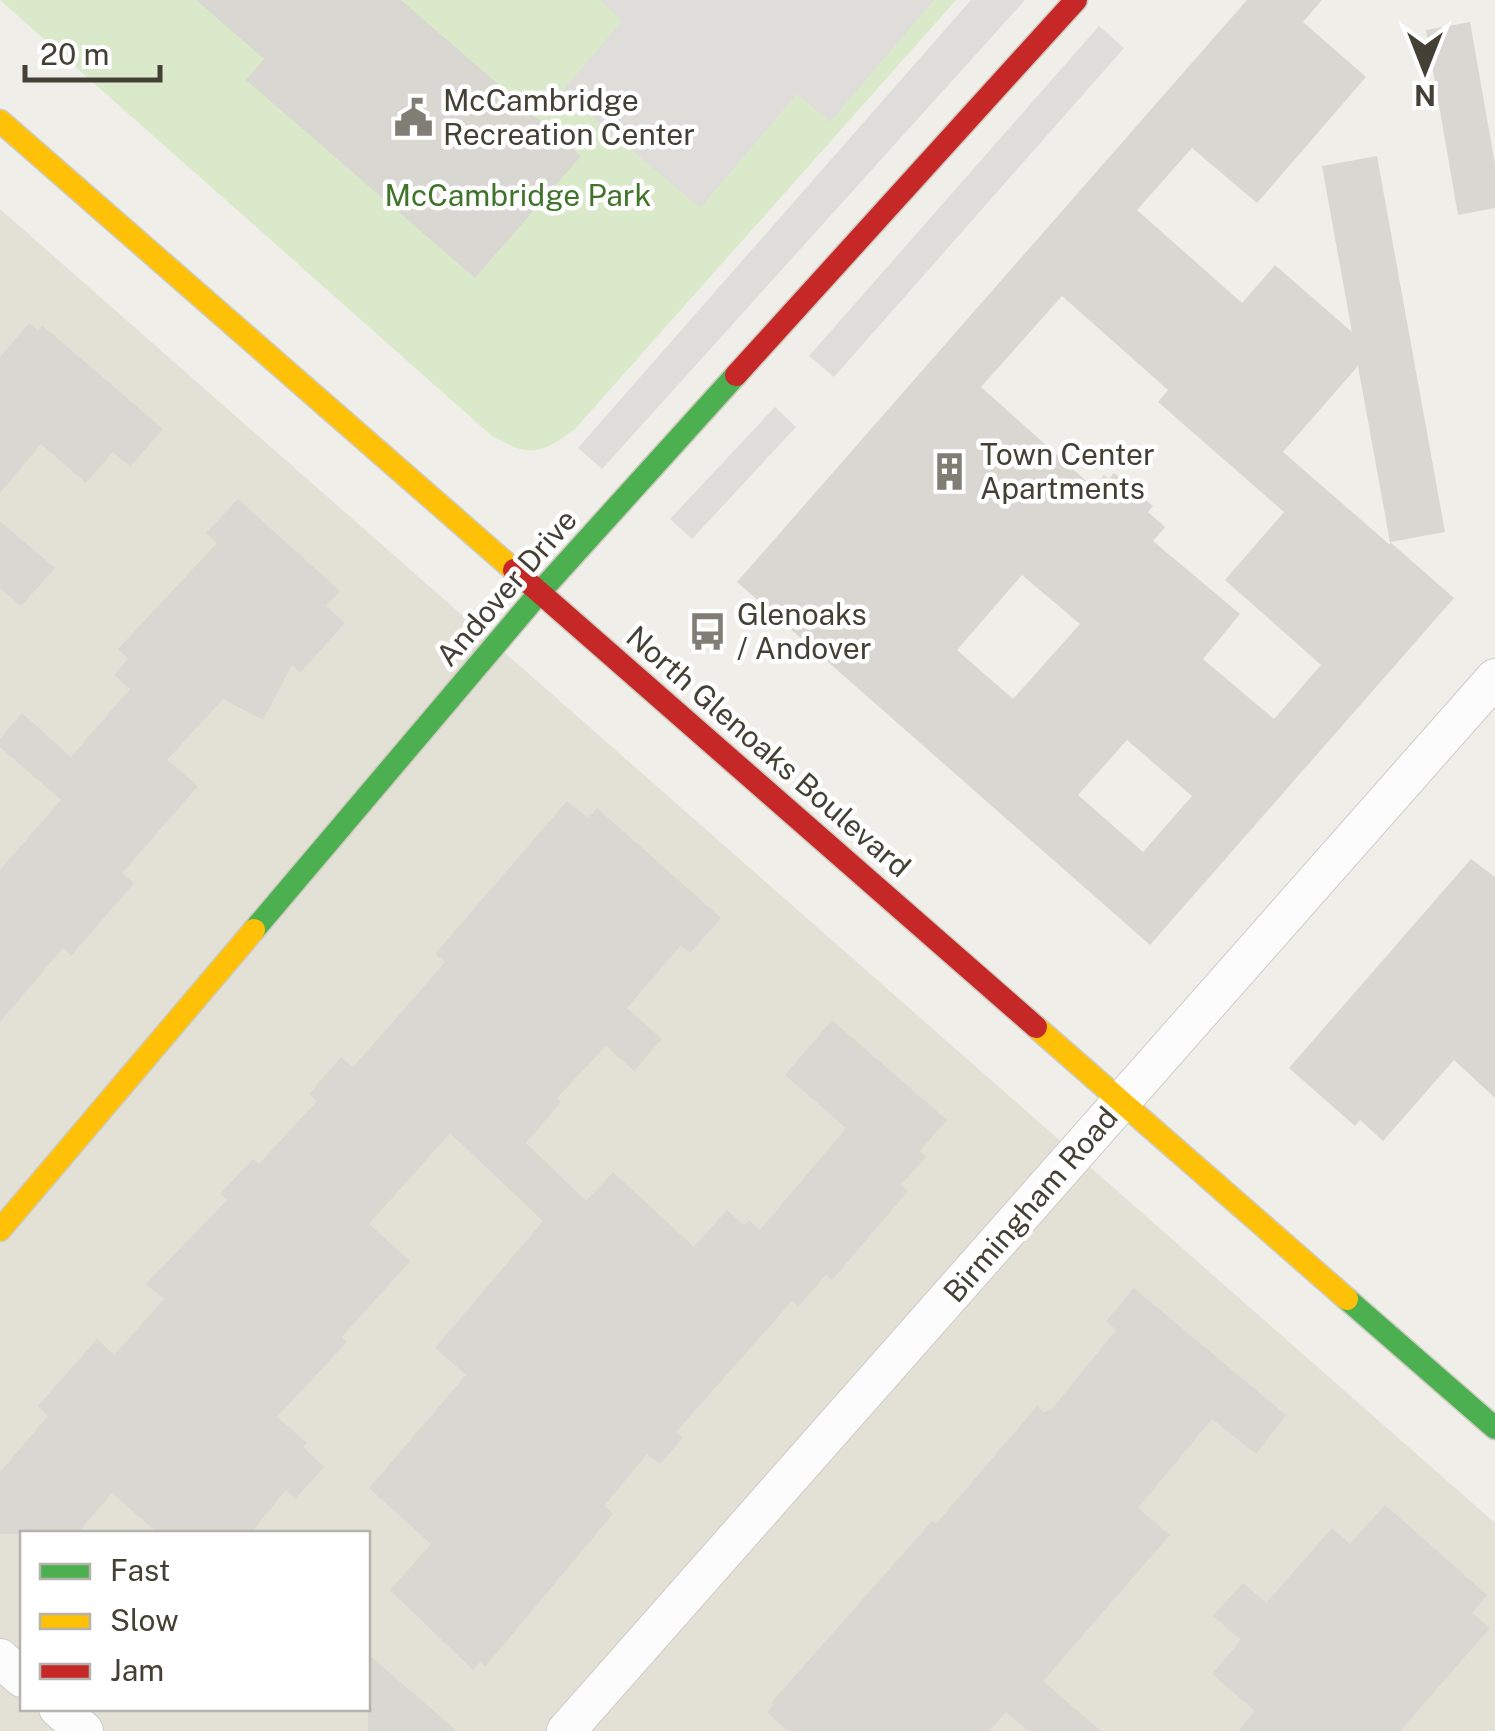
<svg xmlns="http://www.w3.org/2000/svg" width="1495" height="1731" viewBox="0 0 1495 1731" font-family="'Public Sans',sans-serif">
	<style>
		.residential { fill: #e3e0d6; fill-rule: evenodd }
		.green { fill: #dae9ca }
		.parking { fill: #deddd9 }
		.building { fill: #d9d7d1; fill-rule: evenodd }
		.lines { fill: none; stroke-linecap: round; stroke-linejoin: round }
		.street-casing { stroke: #cdccc7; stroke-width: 40 }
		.fast-casing { stroke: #cecbc0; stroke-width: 25 }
		.slow-casing { stroke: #cecbc0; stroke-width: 25 }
		.jam-casing { stroke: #cecbc0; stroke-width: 25 }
		.street { stroke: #fdfcfc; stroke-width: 38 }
		.fast { stroke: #4caf50; stroke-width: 22 }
		.slow { stroke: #ffc107; stroke-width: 22 }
		.jam { stroke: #c62828; stroke-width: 22 }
		.labels { text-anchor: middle; stroke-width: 9; stroke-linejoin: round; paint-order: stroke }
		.poi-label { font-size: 30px; fill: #454035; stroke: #fff; text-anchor: start }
		.park-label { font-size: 30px; fill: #40742b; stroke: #fff }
		.street-label { font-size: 30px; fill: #454035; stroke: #fff }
	</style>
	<rect width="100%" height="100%" fill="#efeee9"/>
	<path class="residential" d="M0,209L1495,1523V1731H0ZM22,1534H368V1708H22Z"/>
	<path class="green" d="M0,0H956L574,430C539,455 530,457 492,436Z"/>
	<path class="parking" d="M600,0H934L830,122L797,94L700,208L562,91L622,21Z
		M971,0H1025L602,469L578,448Z
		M1099,26L1124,48L834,377L809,356Z
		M775,407L796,427L692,539L670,519Z"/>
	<path class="building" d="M196,0H401L581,156L475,278L246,80L264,59Z
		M1247,0H1322L1303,22L1366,77L1257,203L1192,148L1137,210L1242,303L1275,265L1352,332L1322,166L1377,156L1445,532L1390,542L1454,598L1150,945L737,582ZM1062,296L1168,390L1158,402L1284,512L1225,580L1321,665L1274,719L1203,659L1240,614L1153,541L1165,527L1148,512L1153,506L1114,473L1109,479L1104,475L1094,488L981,387ZM1358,366L1390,542V545L1283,452ZM1022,575L1080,624L1013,699L957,650ZM1127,740L1192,796L1143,852L1078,795Z
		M1470,22L1495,164V208L1458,215L1426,30Z
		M29,323L38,330L42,325L163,429L130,467L113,452L86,483L41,444L0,493V357Z
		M238,499L340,591L326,606L345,623L300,673L292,665L263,720L223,699L167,760L198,786L122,873L134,883L71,956L63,948L0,1022V870L61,800L0,747V739L22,713L71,757L130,689L114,675L128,659L118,649L217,543L206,533Z
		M0,521L55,568L21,606L0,588Z
		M567,801L588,818L597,808L721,918L690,953L681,945L627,1008L662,1039L634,1071L606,1046L557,1098L561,1102L526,1143L586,1201L613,1172L694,1247L727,1210L744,1225L749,1220L760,1230L846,1128L785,1075L832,1020L947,1120L920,1151L926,1157L901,1185L908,1191L832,1280L826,1275L798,1307L792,1301L676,1432L683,1438L660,1464L647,1454L604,1506L613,1514L485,1667L480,1662L473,1670L390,1590L431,1544L369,1488L466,1375L435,1348L543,1221L450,1133L369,1224L410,1261L342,1337L347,1342L277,1417L307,1443L303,1447L324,1467L295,1499L286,1490L250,1534H159L112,1493L77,1534H0V1472L48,1416L38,1406L97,1339L114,1355L164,1299L146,1284L227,1200L220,1194L253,1159L259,1164L317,1101L309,1094L341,1057L353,1067L407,1006L445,962L435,954Z
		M1471,859L1495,877V1098L1454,1060L1383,1141L1360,1120L1355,1126L1289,1068Z
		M1134,1288L1286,1415L1256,1454L1212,1419L1138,1508L1170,1535L1043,1681L1101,1731H1028L1006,1712L989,1731H788L767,1712L774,1704L771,1703L932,1521L936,1524L1037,1406L1044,1412L1051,1410L1116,1330L1106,1321Z
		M1385,1505L1487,1595L1472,1613L1490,1628L1400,1731H1238L1255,1711L1212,1674L1241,1640L1213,1616L1243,1583L1266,1603L1332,1528L1350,1544Z
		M368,1654L457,1731H368Z"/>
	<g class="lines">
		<defs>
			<path id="street" d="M0,1658L22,1678
				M58,1708L84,1731
				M566,1731L1495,678"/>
			<path id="fast" d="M254,930L540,592L736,375
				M1347,1299L1495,1428"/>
			<path id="slow" d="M0,121L514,570
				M1036,1027L1347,1299
				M0,1230L254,930"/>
			<path id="jam" d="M736,375L1076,0
				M514,570L1036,1027"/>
		</defs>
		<use href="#street" class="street-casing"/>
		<use href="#fast" class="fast-casing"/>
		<use href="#slow" class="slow-casing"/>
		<use href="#jam" class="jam-casing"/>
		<use href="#street" class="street"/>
		<use href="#fast" class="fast"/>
		<use href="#slow" class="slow"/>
		<use href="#jam" class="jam"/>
	</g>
	<defs>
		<symbol id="civic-bare" viewBox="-9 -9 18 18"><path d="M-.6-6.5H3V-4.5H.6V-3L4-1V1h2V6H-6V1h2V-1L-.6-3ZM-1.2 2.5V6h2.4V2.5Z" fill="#807d74" stroke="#fff" stroke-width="2.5" paint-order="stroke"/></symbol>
		<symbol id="building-bare" viewBox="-9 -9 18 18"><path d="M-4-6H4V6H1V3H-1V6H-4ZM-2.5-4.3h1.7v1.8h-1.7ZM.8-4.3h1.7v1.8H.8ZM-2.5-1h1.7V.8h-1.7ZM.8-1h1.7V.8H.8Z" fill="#807d74" stroke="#fff" stroke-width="2.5" paint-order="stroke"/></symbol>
		<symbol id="bus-bare" viewBox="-9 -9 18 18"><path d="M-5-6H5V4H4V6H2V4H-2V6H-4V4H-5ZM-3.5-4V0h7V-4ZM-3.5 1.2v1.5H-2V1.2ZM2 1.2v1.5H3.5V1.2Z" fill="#807d74" stroke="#fff" stroke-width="2.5" paint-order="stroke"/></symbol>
	</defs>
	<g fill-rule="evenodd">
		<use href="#civic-bare" x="386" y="90" width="55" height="55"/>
		<use href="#building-bare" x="922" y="444" width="55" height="55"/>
		<use href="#bus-bare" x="680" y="604" width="55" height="55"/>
	</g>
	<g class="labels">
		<g class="poi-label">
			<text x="443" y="111">McCambridge<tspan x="443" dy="34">Recreation Center</tspan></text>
			<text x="980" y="465">Town Center<tspan x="980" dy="34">Apartments</tspan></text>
			<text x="737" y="625">Glenoaks<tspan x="737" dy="34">/ Andover</tspan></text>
		</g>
		<g class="park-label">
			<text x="518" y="206">McCambridge Park</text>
		</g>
		<g class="street-label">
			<text transform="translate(507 588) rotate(-49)" y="10">Andover Drive</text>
			<text transform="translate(768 752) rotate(41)" y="10">North Glenoaks Boulevard</text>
			<text transform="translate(1031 1205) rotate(-49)" y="10">Birmingham Road</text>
		</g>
	</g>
	<rect x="20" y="1531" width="350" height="180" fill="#ffffff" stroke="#b5b3ae" stroke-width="2.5"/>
	<rect x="40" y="1564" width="50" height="15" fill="#4caf50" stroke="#b5b3ae" stroke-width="2.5"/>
	<text x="110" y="1581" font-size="30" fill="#454035">Fast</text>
	<rect x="40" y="1614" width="50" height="15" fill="#ffc107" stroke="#b5b3ae" stroke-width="2.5"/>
	<text x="110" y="1631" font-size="30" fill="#454035">Slow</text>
	<rect x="40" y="1664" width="50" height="15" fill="#c62828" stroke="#b5b3ae" stroke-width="2.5"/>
	<text x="110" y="1681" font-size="30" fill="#454035">Jam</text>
	<g transform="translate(1425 70) rotate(180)" stroke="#ffffff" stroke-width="8" paint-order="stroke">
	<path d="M0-8L18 38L0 25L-18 38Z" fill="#454035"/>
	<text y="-15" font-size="28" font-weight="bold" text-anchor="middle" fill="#454035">N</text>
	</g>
	<path d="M25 65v15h135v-15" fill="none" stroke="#454035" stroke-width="5"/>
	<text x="40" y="65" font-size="30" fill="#454035" stroke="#ffffff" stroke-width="8" paint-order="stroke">20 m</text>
</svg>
